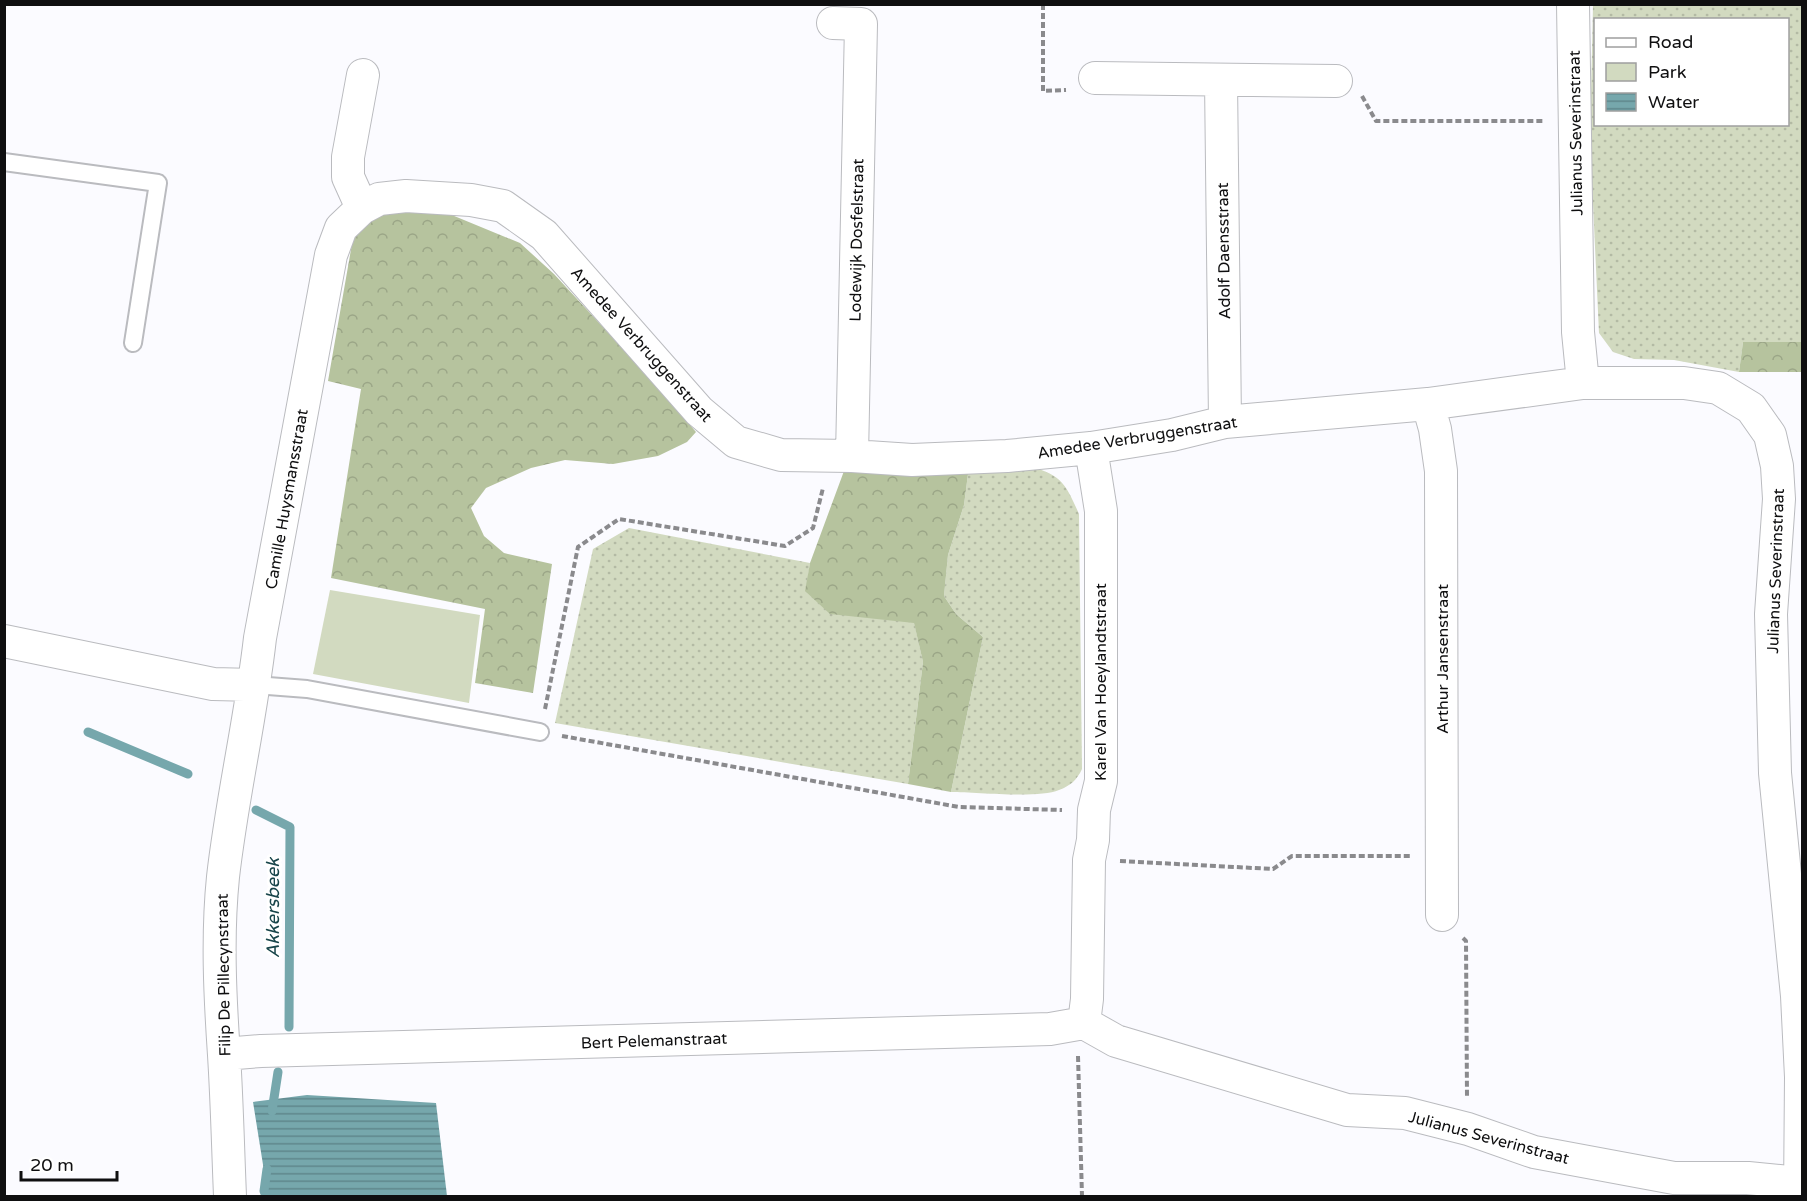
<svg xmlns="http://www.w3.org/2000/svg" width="1807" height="1201" viewBox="0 0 1807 1201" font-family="'Varela Round',sans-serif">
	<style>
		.green { fill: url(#green-dots); fill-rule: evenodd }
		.forest { fill: url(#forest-crowns) }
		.pitch { fill: #d2dac0 }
		.water { fill: url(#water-rules) }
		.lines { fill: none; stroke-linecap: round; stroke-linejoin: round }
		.stream { stroke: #76a7ac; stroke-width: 9 }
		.service-casing { stroke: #babbbf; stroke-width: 20 }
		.minor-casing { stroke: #babbbf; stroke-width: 34 }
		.path { stroke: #8a8a8d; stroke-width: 4; stroke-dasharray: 6 3; stroke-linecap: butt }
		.service { stroke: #fff; stroke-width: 16 }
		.minor { stroke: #fff; stroke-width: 32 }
		.labels { text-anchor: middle; stroke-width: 6; stroke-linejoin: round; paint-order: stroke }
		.street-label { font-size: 16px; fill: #0f0f10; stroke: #fff }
		.water-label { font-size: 18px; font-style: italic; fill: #18454a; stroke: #fff }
	</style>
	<defs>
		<pattern id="green-dots" width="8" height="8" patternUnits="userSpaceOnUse" patternTransform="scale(1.5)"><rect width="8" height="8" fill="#d2dac0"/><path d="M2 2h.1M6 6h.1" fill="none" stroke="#b3baa4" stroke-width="1.8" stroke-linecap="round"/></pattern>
		<pattern id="forest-crowns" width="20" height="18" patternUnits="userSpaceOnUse" patternTransform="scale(1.5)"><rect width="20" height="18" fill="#b6c39e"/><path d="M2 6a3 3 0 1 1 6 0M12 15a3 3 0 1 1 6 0" fill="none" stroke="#9ba687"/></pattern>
		<pattern id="water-rules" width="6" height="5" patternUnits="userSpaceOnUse" patternTransform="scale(1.5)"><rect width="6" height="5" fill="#76a7ac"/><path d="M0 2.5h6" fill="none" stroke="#5f868b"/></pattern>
	</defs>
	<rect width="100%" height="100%" fill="#fbfbff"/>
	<path class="green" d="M1593,5H1802V342H1743L1739,372L1674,360L1634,359L1613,352L1599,333L1590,139ZM1596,20H1788V124H1596Z
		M1025,465C1061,475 1064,480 1079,514L1082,769C1077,780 1070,786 1059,790C1038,799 976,792 951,792L983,637L956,614L944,596L948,555L964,505L968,474Z
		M629,528L810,563L806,591L879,618L914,622L923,662L908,784L555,723L593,549Z"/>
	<path class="forest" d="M399,210L447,213L520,243L554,274L638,365L696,432L687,442L658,456L613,464L565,460L531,468L486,488L471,508L484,536L504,553L552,564L533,693L475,683L485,609L331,578L361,389L328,381L353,238L370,219Z
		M1743,342H1802V372H1739Z
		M844,471L968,474L964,505L948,555L944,596L956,614L983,637L951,792L908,784L923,662L914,623L830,614L805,591L810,563Z"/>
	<path class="pitch" d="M330,590L480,615L469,703L313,674Z"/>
	<path class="water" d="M307,1095L436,1103L447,1196H268L253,1102Z"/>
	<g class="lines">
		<path class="stream" d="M88,732L188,774
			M256,810L290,827L289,1027
			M272,1111L278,1072
			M266,1196L264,1191L267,1169"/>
		<defs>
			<path id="service" d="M4,162L158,183L133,343
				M255,685L307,689L540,732"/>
			<path id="minor" d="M1573,4L1578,332L1583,383
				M833,23L861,24L852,456
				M1095,78L1336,81
				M1221,80L1225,422
				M362,208L348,177V157L363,75
				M1428,404L1435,429L1441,471L1442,915
				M4,641L213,684L255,685
				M1084,1023L1116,1041L1347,1110L1405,1113L1468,1129L1534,1152L1674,1178H1748L1799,1183
				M1084,1023L1087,999L1089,860L1093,840L1094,810L1101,781V511L1091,448
				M224,1054L261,1051L1050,1029L1084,1023
				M230,1196C228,1149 227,1102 224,1055C220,996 217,936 223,877C232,797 251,718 260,638L331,255L341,228L362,208L379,199L406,196L471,200L503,206L544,235L699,411L736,442L781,455L852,456L912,460L1007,456L1091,448L1172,435L1225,422L1428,404L1583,383H1684L1718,388L1751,408L1770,435L1777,466L1779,499L1771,614L1775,773L1797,996L1801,1077L1800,1196"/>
		</defs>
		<use href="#service" class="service-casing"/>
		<use href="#minor" class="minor-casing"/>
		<path class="path" d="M1043,4V91L1066,90
			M1362,96L1376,121H1544
			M545,709L578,547L619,519L785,546L813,528L823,488
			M562,736L959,807L1062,810
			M1120,861L1273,869L1292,856H1411
			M1463,938L1466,941L1467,1097
			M1078,1056L1082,1196"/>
		<use href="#service" class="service"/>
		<use href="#minor" class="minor"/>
	</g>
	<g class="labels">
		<g class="street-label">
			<text transform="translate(1575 133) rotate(-91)" y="6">Julianus Severinstraat</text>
			<text transform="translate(856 240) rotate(-89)" y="6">Lodewijk Dosfelstraat</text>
			<text transform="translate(1223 251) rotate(-91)" y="6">Adolf Daensstraat</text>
			<text transform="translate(642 344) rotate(48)" y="6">Amedee Verbruggenstraat</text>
			<text transform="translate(1137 437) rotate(-9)" y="6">Amedee Verbruggenstraat</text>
			<text transform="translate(286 499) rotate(-80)" y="6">Camille Huysmansstraat</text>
			<text transform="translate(1775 571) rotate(-88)" y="6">Julianus Severinstraat</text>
			<text transform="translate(1442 659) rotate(-90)" y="6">Arthur Jansenstraat</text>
			<text transform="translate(1100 682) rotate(-90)" y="6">Karel Van Hoeylandtstraat</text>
			<text transform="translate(223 975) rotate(-91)" y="6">Filip De Pillecynstraat</text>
			<text transform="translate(654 1040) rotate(-2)" y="6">Bert Pelemanstraat</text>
			<text transform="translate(1489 1137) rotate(15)" y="6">Julianus Severinstraat</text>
		</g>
		<g class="water-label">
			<text transform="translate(273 908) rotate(-90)" y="6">Akkersbeek</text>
		</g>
	</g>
	<rect width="1807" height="1201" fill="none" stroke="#0f0f10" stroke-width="12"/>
	<rect x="1594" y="18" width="195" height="108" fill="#ffffff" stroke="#9f9f9f" stroke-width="1.5"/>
	<rect x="1606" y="38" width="30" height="9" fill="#ffffff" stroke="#9f9f9f" stroke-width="1.5"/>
	<text x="1648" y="48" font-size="18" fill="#0f0f10">Road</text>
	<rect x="1606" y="63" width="30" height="18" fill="#d2dac0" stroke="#9f9f9f" stroke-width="1.5"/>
	<text x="1648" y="78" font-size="18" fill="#0f0f10">Park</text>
	<rect x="1606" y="93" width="30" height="18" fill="url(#water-rules)" stroke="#9f9f9f" stroke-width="1.5"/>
	<text x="1648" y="108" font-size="18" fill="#0f0f10">Water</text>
	<path d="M21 1171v9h96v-9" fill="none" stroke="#0f0f10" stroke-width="3"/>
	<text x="30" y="1171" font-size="18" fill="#0f0f10" stroke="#ffffff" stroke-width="4.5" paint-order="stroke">20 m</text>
</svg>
